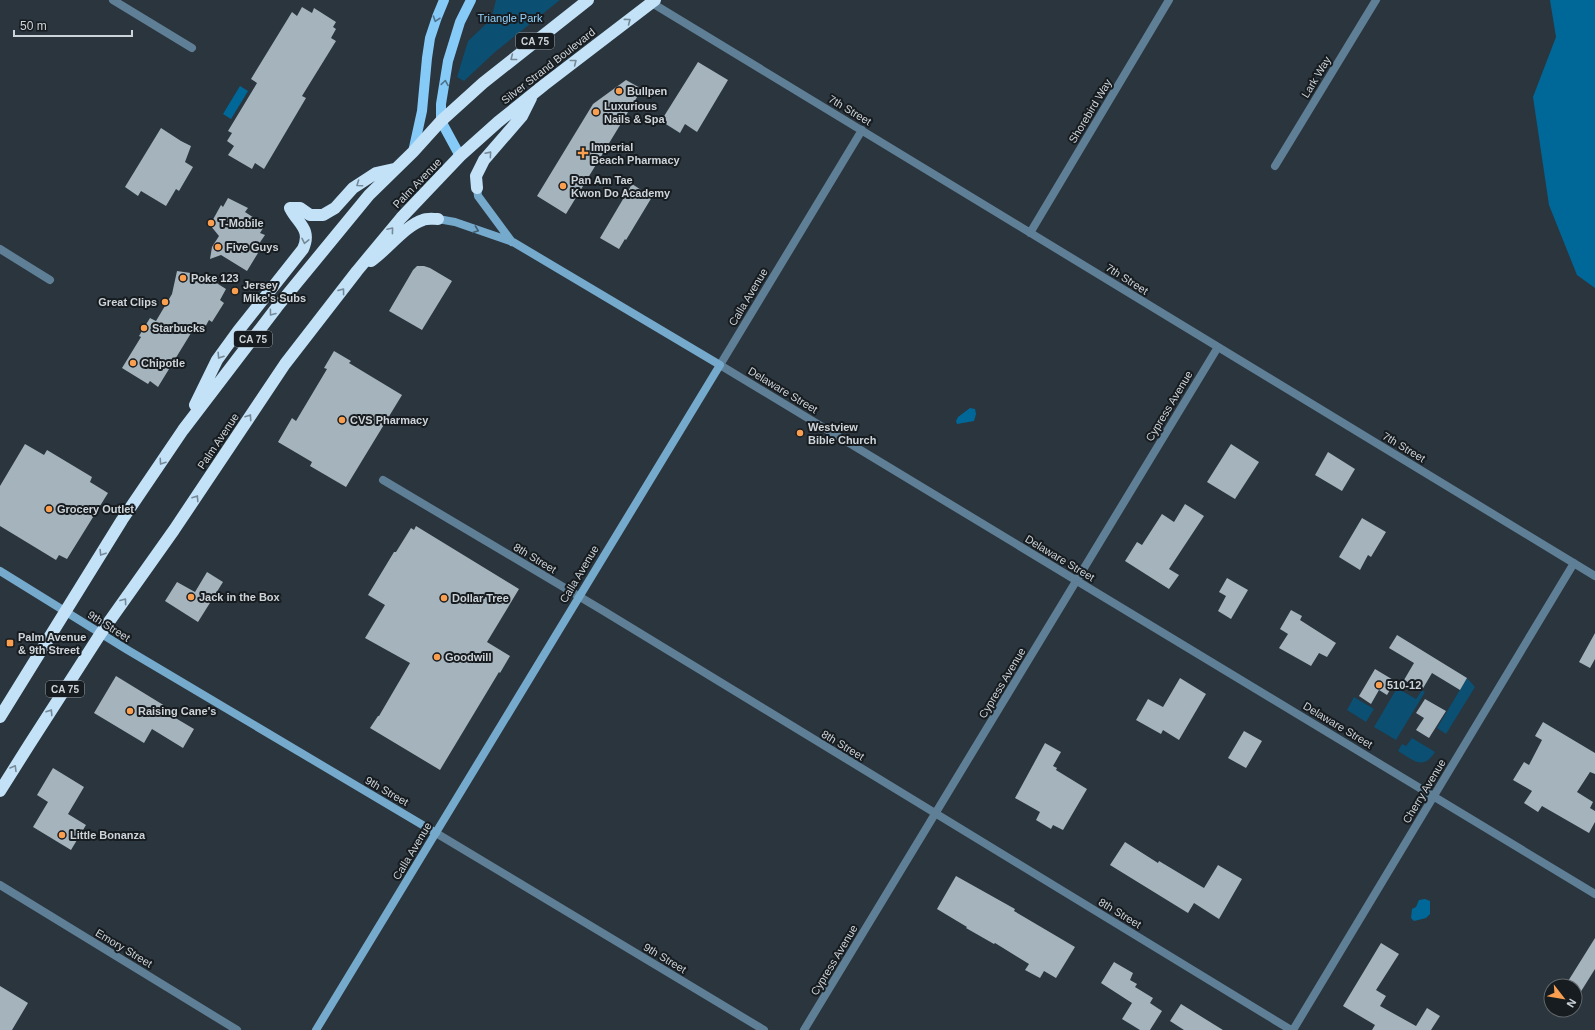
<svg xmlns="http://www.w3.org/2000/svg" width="1595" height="1030" viewBox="0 0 1595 1030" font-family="Helvetica,sans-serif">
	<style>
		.green { fill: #0b4f73 }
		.water { fill: #006899 }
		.building { fill: #a5b3bd }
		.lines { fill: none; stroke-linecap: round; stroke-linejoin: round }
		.street { stroke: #5f7f96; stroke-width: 8 }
		.secondary { stroke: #75aacd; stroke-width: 8 }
		.primary { stroke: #86caf8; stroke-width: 10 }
		.highway { stroke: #c3e2f8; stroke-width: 12 }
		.oneway { stroke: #4e738c }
		.oneway2 { stroke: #768997 }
		.oneway3 { stroke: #415c6e }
		.poi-dot { fill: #fa9f4f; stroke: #171c20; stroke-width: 1.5 }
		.labels { text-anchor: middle; stroke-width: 4; stroke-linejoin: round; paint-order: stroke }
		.shield { fill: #171c20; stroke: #969da2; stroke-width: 1 }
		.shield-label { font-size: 10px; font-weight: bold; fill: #cdd4d9 }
		.park-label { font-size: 11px; fill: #94d1fa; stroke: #171c20 }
		.street-label { font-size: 11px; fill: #cdd4d9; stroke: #171c20 }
		.poi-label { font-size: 11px; font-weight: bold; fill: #cdd4d9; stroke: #171c20; text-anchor: start }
	</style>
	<rect width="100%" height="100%" fill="#2a353d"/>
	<path class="green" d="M496,0H560L495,52L464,81L457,77L468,41L484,26L492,16Z
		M1467,678L1475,687L1446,734L1437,728Z
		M1397,688L1416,699L1422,690L1425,692L1396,740L1374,727Z
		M1354,697L1374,709L1366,722L1347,710Z
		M1412,738L1435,752C1423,771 1413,760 1398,751L1402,744L1406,746Z"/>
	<path class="water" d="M1550,0H1595V288L1577,275L1549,205L1533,97L1556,37Z
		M240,86L248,91L231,119L223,114Z
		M970,408L975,409L976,414L974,421L957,424L956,421L958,417Z
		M1425,899L1430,901V914L1426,918L1414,921L1411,918L1412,909L1416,907L1419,900Z"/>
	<path class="building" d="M302,7L312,13L314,8L336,22L333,27L336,29L331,38L336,41L302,96L306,98L264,169L255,163L252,169L228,155L234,146L227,141L232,133L228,131L257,83L251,79L292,12L297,16Z
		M698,62L728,80L697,132L685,124L680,133L661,121Z
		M626,80L642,89L566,214L537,196L593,104Z
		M161,128L181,141L191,146L185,162L193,167L179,191L176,189L166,206L141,191L138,196L125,187Z
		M632,184L652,197L626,240L625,239L619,249L600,238Z
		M228,198L248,208L245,212L265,225L260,233L265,235L254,251L258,253L247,271L221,255L210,259L212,247L219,236L210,225L221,205L223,207Z
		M417,266H424L430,268L452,281L422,330L389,311L413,270Z
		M177,271L204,275L226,289L220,300L224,303L212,322L209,320L204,329L196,325L158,387L150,381L148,384L122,368L141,337L139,336L150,318L156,321L172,294Z
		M334,351L351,361L349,363L402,395L346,487L310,466L312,462L278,442L292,418L296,421L327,369L324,368Z
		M25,444L44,455L47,450L92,477L90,482L108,493L67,559L59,555L56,560L0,526V486Z
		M1231,444L1259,462L1235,499L1207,482Z
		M1328,452L1355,469L1342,491L1315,475Z
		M1185,504L1204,516L1169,569L1179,575L1169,589L1125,561L1137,542L1142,545L1162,514L1174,522Z
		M1362,518L1386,532L1371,557L1368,555L1360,570L1339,557Z
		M416,526L519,589L487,642L510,656L500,673L499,672L440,770L370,728L378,716H379L410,663L365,638L385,605L368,595L394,552H396L411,528L414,530Z
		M207,572L223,582L198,622L165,601L177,582L195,592Z
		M1227,578L1248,590L1231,619L1218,611L1226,596L1219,592Z
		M1291,610L1302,616L1300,620L1336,643L1327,657L1319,653L1311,666L1279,648L1288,634L1280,629Z
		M1595,633V659L1590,668L1579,662Z
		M1397,635L1467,678L1460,690L1432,673L1422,690L1404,680L1414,663L1389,648Z
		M1375,669L1395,681L1387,695L1379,690L1371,704L1359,696Z
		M116,676L165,706L162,710L194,729L183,748L152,729L144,743L94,713Z
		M1180,678L1206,694L1179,740L1163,730L1161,734L1136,720L1148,699L1163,707Z
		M1425,699L1446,711L1429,738L1416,730L1424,718L1416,713Z
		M1543,722L1595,753V774L1590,772L1577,792L1593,802L1590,808L1595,811V822L1589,833L1542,806L1538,812L1524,803L1532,791L1513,780L1524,762L1529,765L1542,740L1535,736Z
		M1244,731L1262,741L1246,768L1228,758Z
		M1045,743L1061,752L1053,766L1057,768L1056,770L1087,789L1063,830L1053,825L1051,829L1036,820L1040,812L1015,798Z
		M53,768L84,787L68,814L86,825L71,850L33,827L48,802L37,795Z
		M1125,842L1158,863L1159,861L1204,888L1218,865L1242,879L1219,919L1194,903L1188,913L1110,865Z
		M956,876L1015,909L1014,911L1075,947L1056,978L1044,971L1040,978L1025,970L1029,964L995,943L994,944L966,928L967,927L937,909Z
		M1595,938V969L1575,1001V986H1565Z
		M1381,943L1399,954L1376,990L1386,996L1380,1006L1416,1026L1427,1008L1440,1016L1431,1030H1372L1375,1025L1343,1006Z
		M1114,962L1133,973L1130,980L1137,984L1135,987L1153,998L1150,1003L1162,1011L1150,1030H1140L1122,1019L1132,1003L1101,983Z
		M0,986L28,1003L12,1030H0Z
		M1181,1004L1223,1030H1184L1170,1021Z"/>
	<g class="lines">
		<path class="street" d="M113,0L192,48
			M652,3L1595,576
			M862,130L720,365L1595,894
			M1275,166L1376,0
			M1030,233L1169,0
			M0,249L50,280
			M383,480L602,610L1291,1030
			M436,833L764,1030
			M0,885L237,1030
			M804,1030L1218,347
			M1293,1030L1574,563"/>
		<path class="secondary" d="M477,188L478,196L512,242
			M0,571L126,649L436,833
			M316,1030L720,365L513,242L455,222L438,219"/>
		<path class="primary" d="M413,152L422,111L427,58L430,38L437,17L444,0
			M460,156L441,121V104L448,61L460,22L471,0"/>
		<path class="highway" d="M477,188L476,176L484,160L522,116L531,98
			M290,208H300L310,215H323L335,208L353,188L376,173L394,169
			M371,261C387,250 406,225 423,220C427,218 433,219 438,219
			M195,405L217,360L238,331L303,249C312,229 298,224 290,208
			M0,717L122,520L183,430L277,307L369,195L413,152L441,121L483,83L588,0
			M0,791L29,745L101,633L174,530L285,364L357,271L401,218L460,156L498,122L544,85L655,0"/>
	</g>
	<defs><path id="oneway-chevron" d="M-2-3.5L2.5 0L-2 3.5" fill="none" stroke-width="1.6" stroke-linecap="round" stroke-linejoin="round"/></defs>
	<g class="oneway">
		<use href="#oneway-chevron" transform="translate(436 19) rotate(109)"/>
		<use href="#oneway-chevron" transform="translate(445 83) rotate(-81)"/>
	</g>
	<g class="oneway2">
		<use href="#oneway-chevron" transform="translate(628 21) rotate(-37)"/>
		<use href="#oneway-chevron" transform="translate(513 58) rotate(142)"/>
		<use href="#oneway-chevron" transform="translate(574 62) rotate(-38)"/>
		<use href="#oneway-chevron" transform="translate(489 154) rotate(-49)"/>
		<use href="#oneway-chevron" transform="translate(359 184) rotate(145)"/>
		<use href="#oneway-chevron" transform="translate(391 230) rotate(-50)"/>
		<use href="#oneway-chevron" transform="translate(305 241) rotate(102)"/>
		<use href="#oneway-chevron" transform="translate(342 291) rotate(-53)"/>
		<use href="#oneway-chevron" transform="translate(272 313) rotate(127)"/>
		<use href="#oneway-chevron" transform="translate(220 356) rotate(123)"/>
		<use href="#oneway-chevron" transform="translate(249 417) rotate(-56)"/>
		<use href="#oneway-chevron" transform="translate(162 462) rotate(124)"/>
		<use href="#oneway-chevron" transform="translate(196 498) rotate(-57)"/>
		<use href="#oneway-chevron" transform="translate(102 553) rotate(122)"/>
		<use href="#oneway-chevron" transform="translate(124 601) rotate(-54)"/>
		<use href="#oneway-chevron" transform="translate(50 712) rotate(-57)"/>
		<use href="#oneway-chevron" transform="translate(14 768) rotate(-59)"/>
	</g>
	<use class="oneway3" href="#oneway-chevron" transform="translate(476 230) rotate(20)"/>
	<g class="poi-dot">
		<circle cx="619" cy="91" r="4"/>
		<circle cx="596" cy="112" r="4"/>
		<path d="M581 147h4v4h4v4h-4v4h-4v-4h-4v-4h4z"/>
		<circle cx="563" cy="186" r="4"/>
		<circle cx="211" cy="223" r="4"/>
		<circle cx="218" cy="247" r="4"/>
		<circle cx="183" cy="278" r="4"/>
		<circle cx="235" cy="291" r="4"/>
		<circle cx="165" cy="302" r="4"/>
		<circle cx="144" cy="328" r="4"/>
		<circle cx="133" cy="363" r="4"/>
		<circle cx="342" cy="420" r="4"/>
		<circle cx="800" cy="433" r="4"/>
		<circle cx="49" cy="509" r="4"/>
		<circle cx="191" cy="597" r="4"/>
		<circle cx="444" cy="598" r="4"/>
		<rect x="6" y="639" width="8" height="8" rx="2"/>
		<circle cx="437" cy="657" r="4"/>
		<circle cx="1379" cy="685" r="4"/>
		<circle cx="130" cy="711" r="4"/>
		<circle cx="62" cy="835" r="4"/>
	</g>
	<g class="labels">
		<g class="shield">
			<rect x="516" y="33" width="38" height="16" rx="3"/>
			<rect x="234" y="331" width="38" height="16" rx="3"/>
			<rect x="46" y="681" width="38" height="16" rx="3"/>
		</g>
		<g class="shield-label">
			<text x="535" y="45">CA 75</text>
			<text x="253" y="343">CA 75</text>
			<text x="65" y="693">CA 75</text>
		</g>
		<g class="park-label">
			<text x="510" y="22">Triangle Park</text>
		</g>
		<g class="street-label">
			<text transform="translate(548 66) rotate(-38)" y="4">Silver Strand Boulevard</text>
			<text transform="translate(1316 77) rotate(-59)" y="4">Lark Way</text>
			<text transform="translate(850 110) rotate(31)" y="4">7th Street</text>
			<text transform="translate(1090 111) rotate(-59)" y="4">Shorebird Way</text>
			<text transform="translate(417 183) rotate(-46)" y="4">Palm Avenue</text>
			<text transform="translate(1127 279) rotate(32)" y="4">7th Street</text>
			<text transform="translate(748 297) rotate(-59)" y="4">Calla Avenue</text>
			<text transform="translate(783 390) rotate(31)" y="4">Delaware Street</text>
			<text transform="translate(1169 406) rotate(-59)" y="4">Cypress Avenue</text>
			<text transform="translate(218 441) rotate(-56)" y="4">Palm Avenue</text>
			<text transform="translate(1404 447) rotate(31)" y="4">7th Street</text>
			<text transform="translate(535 558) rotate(31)" y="4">8th Street</text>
			<text transform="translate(1060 558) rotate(31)" y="4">Delaware Street</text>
			<text transform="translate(579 574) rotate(-59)" y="4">Calla Avenue</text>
			<text transform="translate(109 626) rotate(32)" y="4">9th Street</text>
			<text transform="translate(1002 683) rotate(-59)" y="4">Cypress Avenue</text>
			<text transform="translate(1338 725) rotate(31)" y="4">Delaware Street</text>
			<text transform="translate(843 745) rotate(31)" y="4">8th Street</text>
			<text transform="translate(387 791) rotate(30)" y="4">9th Street</text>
			<text transform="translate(1424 791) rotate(-59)" y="4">Cherry Avenue</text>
			<text transform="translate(412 851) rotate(-59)" y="4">Calla Avenue</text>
			<text transform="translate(1120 913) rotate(31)" y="4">8th Street</text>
			<text transform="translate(124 948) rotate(31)" y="4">Emory Street</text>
			<text transform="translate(665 958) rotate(31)" y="4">9th Street</text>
			<text transform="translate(834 960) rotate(-59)" y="4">Cypress Avenue</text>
		</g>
		<g class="poi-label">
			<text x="627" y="95">Bullpen</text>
			<text x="604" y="110">Luxurious<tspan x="604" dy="13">Nails &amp; Spa</tspan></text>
			<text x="591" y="151">Imperial<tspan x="591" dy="13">Beach Pharmacy</tspan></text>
			<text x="571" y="184">Pan Am Tae<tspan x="571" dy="13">Kwon Do Academy</tspan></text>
			<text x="219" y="227">T-Mobile</text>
			<text x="226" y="251">Five Guys</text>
			<text x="191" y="282">Poke 123</text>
			<text x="243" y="289">Jersey<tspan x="243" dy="13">Mike's Subs</tspan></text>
			<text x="157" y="306" text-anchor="end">Great Clips</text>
			<text x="152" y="332">Starbucks</text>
			<text x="141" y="367">Chipotle</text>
			<text x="350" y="424">CVS Pharmacy</text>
			<text x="808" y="431">Westview<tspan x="808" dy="13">Bible Church</tspan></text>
			<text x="57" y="513">Grocery Outlet</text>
			<text x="199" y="601">Jack in the Box</text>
			<text x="452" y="602">Dollar Tree</text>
			<text x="18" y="641">Palm Avenue<tspan x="18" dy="13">&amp; 9th Street</tspan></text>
			<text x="445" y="661">Goodwill</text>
			<text x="1387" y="689">510-12</text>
			<text x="138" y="715">Raising Cane's</text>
			<text x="70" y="839">Little Bonanza</text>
		</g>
	</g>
	<g transform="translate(1563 998) rotate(121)"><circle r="19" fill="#171c20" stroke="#60666a"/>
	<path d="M0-3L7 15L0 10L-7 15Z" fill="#fa9f4f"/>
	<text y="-6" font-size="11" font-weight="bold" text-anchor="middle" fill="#cdd4d9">N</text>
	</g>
	<path d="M14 30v6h118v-6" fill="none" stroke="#cdd4d9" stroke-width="2"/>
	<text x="20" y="30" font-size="12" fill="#cdd4d9" stroke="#171c20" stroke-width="3" paint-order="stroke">50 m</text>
</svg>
